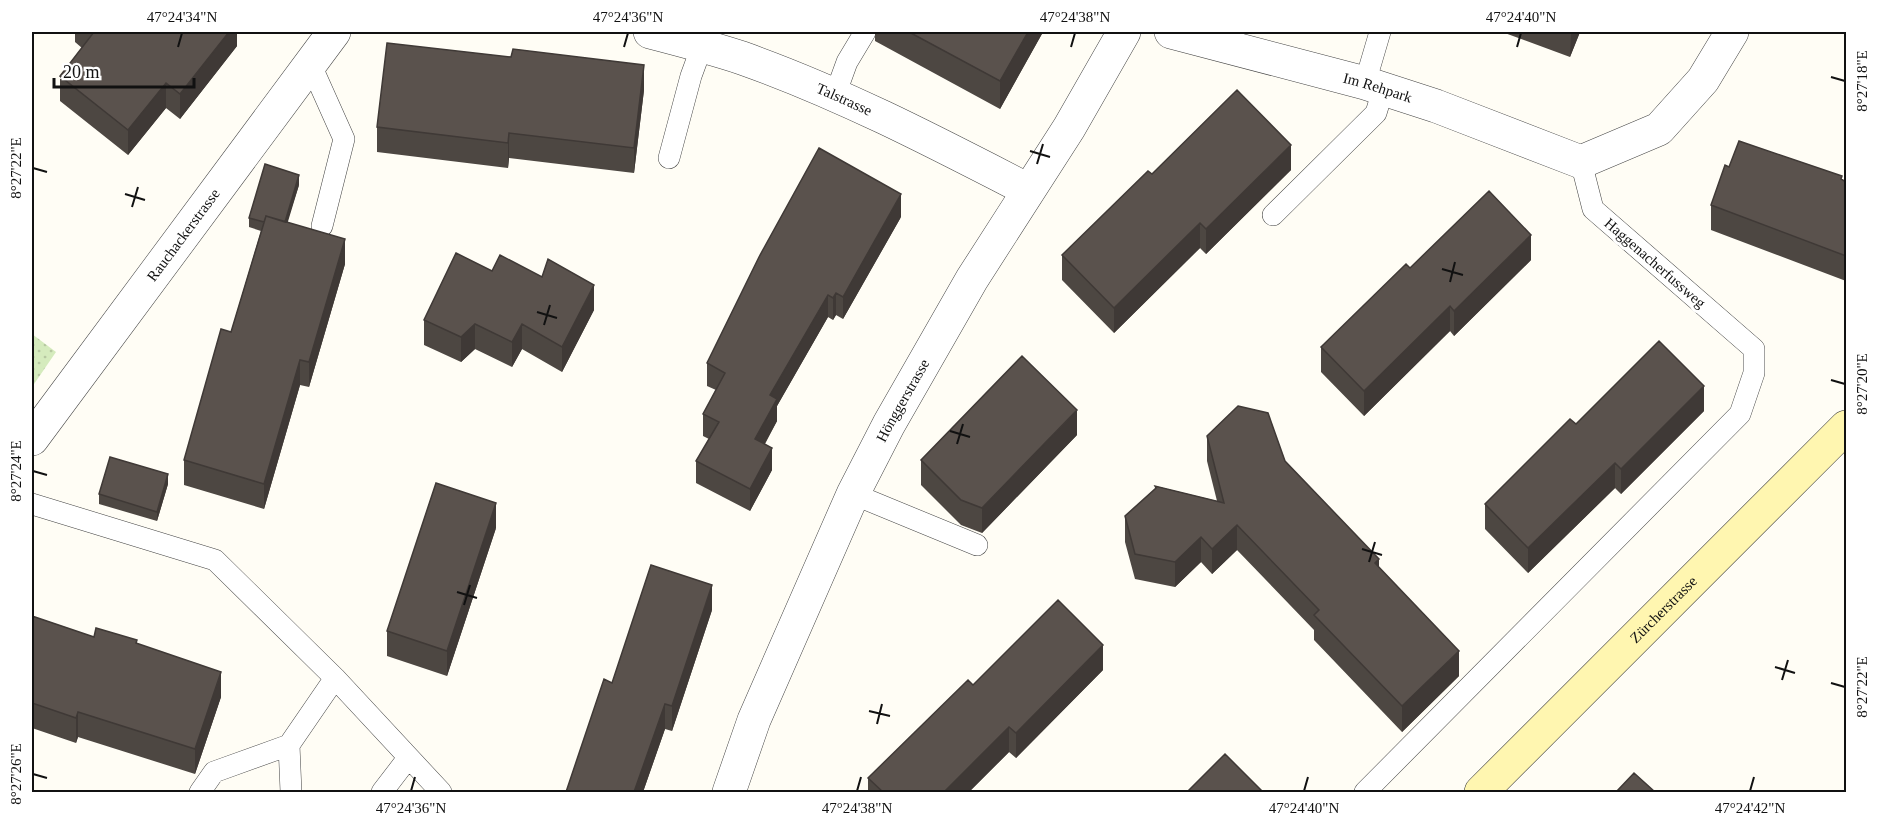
<svg xmlns="http://www.w3.org/2000/svg" width="1878" height="824" viewBox="0 0 1878 824" font-family="'Times New Roman',serif">
	<style>
		.garden { fill: url(#garden-dots) }
		.lines { fill: none; stroke-linecap: round; stroke-linejoin: round }
		.service-casing { stroke: #444; stroke-width: 22 }
		.minor-casing { stroke: #444; stroke-width: 34 }
		.secondary-casing { stroke: #333; stroke-width: 34 }
		.service { stroke: #fff; stroke-width: 21 }
		.minor { stroke: #fff; stroke-width: 33 }
		.secondary { stroke: #fff6b0; stroke-width: 33 }
		.wall { fill: #4d4742 }
		.shaded-wall { fill: #3f3936 }
		.building { fill: #5a524d; stroke: #3f3936; stroke-width: 1.5 }
		.ticks { fill: none; stroke: #111; stroke-width: 2 }
		.labels { text-anchor: middle; stroke-width: 6; stroke-linejoin: round; paint-order: stroke }
		.street-label { font-size: 15px; fill: #111; stroke: #fff }
		.neatline { fill: none; stroke: #111; stroke-width: 2 }
		.ticks-label { font-size: 15px; text-anchor: middle; fill: #111 }
	</style>
	<defs>
		<pattern id="garden-dots" width="8" height="8" patternUnits="userSpaceOnUse" patternTransform="scale(1.5)"><rect width="8" height="8" fill="#d5ebbd"/><path d="M2 2h.1M6 6h.1" fill="none" stroke="#b6c8a1" stroke-width="1.8" stroke-linecap="round"/></pattern>
	</defs>
	<rect width="100%" height="100%" fill="#fffdf5"/>
	<path class="garden" d="M32,334L56,352L32,387Z"/>
	<g class="lines">
		<defs>
			<path id="service" d="M310,63L344,139L322,226
				M1365,83L1380,32
				M835,95L847,62L865,32
				M669,158L691,76L702,46
				M1273,215L1376,113L1383,90
				M853,494L977,545
				M32,504L215,560L335,678L441,792
				M200,792L214,772L289,745
				M291,792L289,745L335,678
				M382,792L408,758
				M1365,792L1740,414L1754,373V349L1593,209L1581,162"/>
			<g id="minor">
				<path id="s1" d="M650,32C681,40 712,48 742,58C841,93 935,142 1028,190"/>
				<path id="s2" d="M1171,32L1365,83L1436,106L1581,162L1659,129L1703,80L1732,32"/>
				<path id="s3" d="M32,439L334,32"/>
				<path id="s4" d="M729,792L754,720L853,494L889,424L972,279L1069,128L1124,32"/>
			</g>
			<g id="secondary">
				<path id="s5" d="M1481,792L1846,427"/>
			</g>
		</defs>
		<use href="#service" class="service-casing"/>
		<use href="#minor" class="minor-casing"/>
		<use href="#secondary" class="secondary-casing"/>
		<use href="#service" class="service"/>
		<use href="#minor" class="minor"/>
		<use href="#secondary" class="secondary"/>
	</g>
	<path class="wall" d="M75,32H237V46L180,119L166,108L128,155L60,101V76L82,48L75,42Z
		M875,32H1043L1000,109L875,41Z
		M1502,32H1580L1570,57Z
		M644,90L634,173L509,158L508,168L377,152V127Z
		M1729,167L1842,180L1846,182V281L1711,230V205Z
		M1291,170L1206,254L1200,248L1114,333L1062,280V255L1152,174Z
		M299,185L287,222L345,264L309,387L300,385L264,509L184,485V460L231,332L261,231L249,227V218Z
		M901,217L843,319L836,315L833,320L828,317L777,406V421L765,444L772,470L750,511L696,483V461L709,439L703,436V414L716,390L707,386V363Z
		M1531,260L1454,336L1450,331L1364,416L1321,372V347L1410,268Z
		M492,271L594,310L562,372L522,349L512,367L475,349L461,362L424,345V320Z
		M1704,411L1621,494L1615,488L1528,573L1485,529V504L1576,424Z
		M1077,435L982,533L961,525L921,485V460Z
		M1207,436L1285,461L1379,568L1459,676L1402,732L1314,640V630L1237,550L1212,574L1201,562L1175,587L1135,579L1125,542V516L1155,490V486L1217,501L1207,461Z
		M168,484L157,521L99,504V494Z
		M496,528L447,676L387,656V631Z
		M712,610L672,731L665,729L643,792H566L612,683Z
		M32,616L94,637L137,643L221,697L195,774L78,737L76,743L32,728Z
		M1103,670L1016,758L1009,752L969,792H868V778L973,685Z"/>
	<path class="shaded-wall" d="M229,32H237V46L180,119V94Z
		M1028,32H1043L1000,109V81Z
		M1571,32H1580L1570,57Z
		M644,65V90L634,173V148Z
		M166,83V108L128,155V130Z
		M509,133V158L508,168V143Z
		M1291,145V170L1206,254V229Z
		M299,175V185L283,238V228Z
		M901,194V217L843,319V297Z
		M1200,223V248L1114,333V308Z
		M1531,235V260L1454,336V311Z
		M345,239V264L309,387V362Z
		M594,285V310L562,372V347Z
		M836,293V315L833,320V298Z
		M828,295V317L777,406V421L755,461V439L770,395Z
		M1450,306V331L1364,416V391Z
		M475,324V349L461,362V337Z
		M522,324V349L512,367V342Z
		M300,360V385L264,509V484Z
		M1704,386V411L1621,494V469Z
		M1077,410V435L982,533V508Z
		M772,448V470L750,511V489Z
		M1615,463V488L1528,573V548Z
		M168,474V484L157,521V512Z
		M496,503V528L447,676V651Z
		M1237,525V550L1212,574V549Z
		M1201,537V562L1175,587V562Z
		M1379,559V584L1375,563Z
		M712,585V610L672,731V706Z
		M1103,645V670L1016,758V733Z
		M1459,651V676L1402,732V706Z
		M221,672V697L195,774V749Z
		M665,704V729L643,792H634Z
		M78,712V737L76,743V718Z
		M1009,727V752L969,792H944Z"/>
	<path class="building" d="M93,32H229L180,94L166,83L128,130L60,76L94,32Z
		M909,32H1028L1000,81Z
		M387,43L511,57L513,49L644,65L634,148L509,133L508,143L377,127Z
		M1237,90L1291,145L1206,229L1200,223L1114,308L1062,255L1148,171L1152,174Z
		M1739,141L1842,176L1841,179L1846,182V256L1711,205L1725,165L1729,167Z
		M819,148L901,194L843,297L836,293L833,298L828,295L770,395L777,399L755,439L772,448L750,489L696,461L719,422L703,414L725,373L707,363L759,257Z
		M265,164L299,175L285,222L266,216L264,222L249,218Z
		M1489,191L1531,235L1454,311L1450,306L1364,391L1321,347L1406,264L1410,268Z
		M266,216L345,239L309,362L300,360L264,484L184,460L221,329L231,332Z
		M456,253L492,271L500,255L542,277L548,259L594,285L562,347L522,324L512,342L475,324L461,337L424,320Z
		M1659,341L1704,386L1621,469L1615,463L1528,548L1485,504L1570,419L1576,424Z
		M1022,356L1077,410L982,508L961,500L921,460Z
		M1238,406L1268,413L1285,461L1379,559L1375,563L1459,651L1402,706L1314,615L1319,610L1237,525L1212,549L1201,537L1175,562L1135,554L1125,516L1156,488L1155,486L1224,503L1207,436Z
		M110,457L168,474L157,512L99,494Z
		M436,483L496,503L447,651L387,631Z
		M651,565L712,585L672,706L665,704L634,792H566L604,679L612,683Z
		M1058,600L1103,645L1016,733L1009,727L944,792H883L868,778L968,680L973,685Z
		M32,616L94,637L96,628L137,640L136,643L221,672L195,749L78,712L76,718L32,703Z
		M1225,754L1263,792H1187Z
		M1634,773L1655,792H1616Z"/>
	<path class="ticks" d="M178,47L182,33M624,47L628,33M1071,47L1075,33M1517,47L1521,33M1831,77L1845,81M1030,151L1050,157M1037,164L1043,144M33,168L47,172M125,194L145,200M132,207L138,187M1442,269L1463,275M1450,282L1455,262M537,312L557,318M544,325L550,305M1831,380L1845,384M950,431L970,437M957,444L963,424M33,471L47,475M1362,549L1382,555M1369,562L1375,542M457,592L477,598M464,605L470,585M1775,667L1795,673M1782,680L1788,660M1831,683L1845,687M869,711L890,716M877,724L882,704M33,774L47,778M411,791L415,777M857,791L861,777M1304,791L1308,777M1750,791L1754,777"/>
	<g class="labels">
		<g class="street-label">
			<text dy="5" stroke="none"><textPath href="#s2" startOffset="214">Im Rehpark</textPath></text>
			<text dy="5" stroke="none"><textPath href="#s1" startOffset="206">Talstrasse</textPath></text>
			<text dy="5" stroke="none"><textPath href="#s3" startOffset="254">Rauchackerstrasse</textPath></text>
			<text transform="translate(1655 263) rotate(41)" y="5">Haggenacherfussweg</text>
			<text dy="5" stroke="none"><textPath href="#s4" startOffset="429">Hönggerstrasse</textPath></text>
			<text dy="5" stroke="none"><textPath href="#s5" startOffset="258">Zürcherstrasse</textPath></text>
		</g>
	</g>
	<rect width="1878" height="824" fill="none" stroke="#ffffff" stroke-width="66"/>
	<path d="M54 78v9h140v-9" fill="none" stroke="#111111" stroke-width="3"/>
	<text x="63" y="78" font-size="18" fill="#111111" stroke="#ffffff" stroke-width="4.5" paint-order="stroke">20 m</text>
	<rect x="33" y="33" width="1812" height="758" class="neatline"/>
	<g class="ticks-label">
		<text x="182" y="22">47°24'34"N</text>
		<text x="628" y="22">47°24'36"N</text>
		<text x="1075" y="22">47°24'38"N</text>
		<text x="1521" y="22">47°24'40"N</text>
		<text transform="translate(1862 81) rotate(-90)" y="5">8°27'18"E</text>
		<text transform="translate(16 168) rotate(-90)" y="5">8°27'22"E</text>
		<text transform="translate(1862 384) rotate(-90)" y="5">8°27'20"E</text>
		<text transform="translate(16 471) rotate(-90)" y="5">8°27'24"E</text>
		<text transform="translate(1862 687) rotate(-90)" y="5">8°27'22"E</text>
		<text transform="translate(16 774) rotate(-90)" y="5">8°27'26"E</text>
		<text x="411" y="813">47°24'36"N</text>
		<text x="857" y="813">47°24'38"N</text>
		<text x="1304" y="813">47°24'40"N</text>
		<text x="1750" y="813">47°24'42"N</text>
	</g>
</svg>
